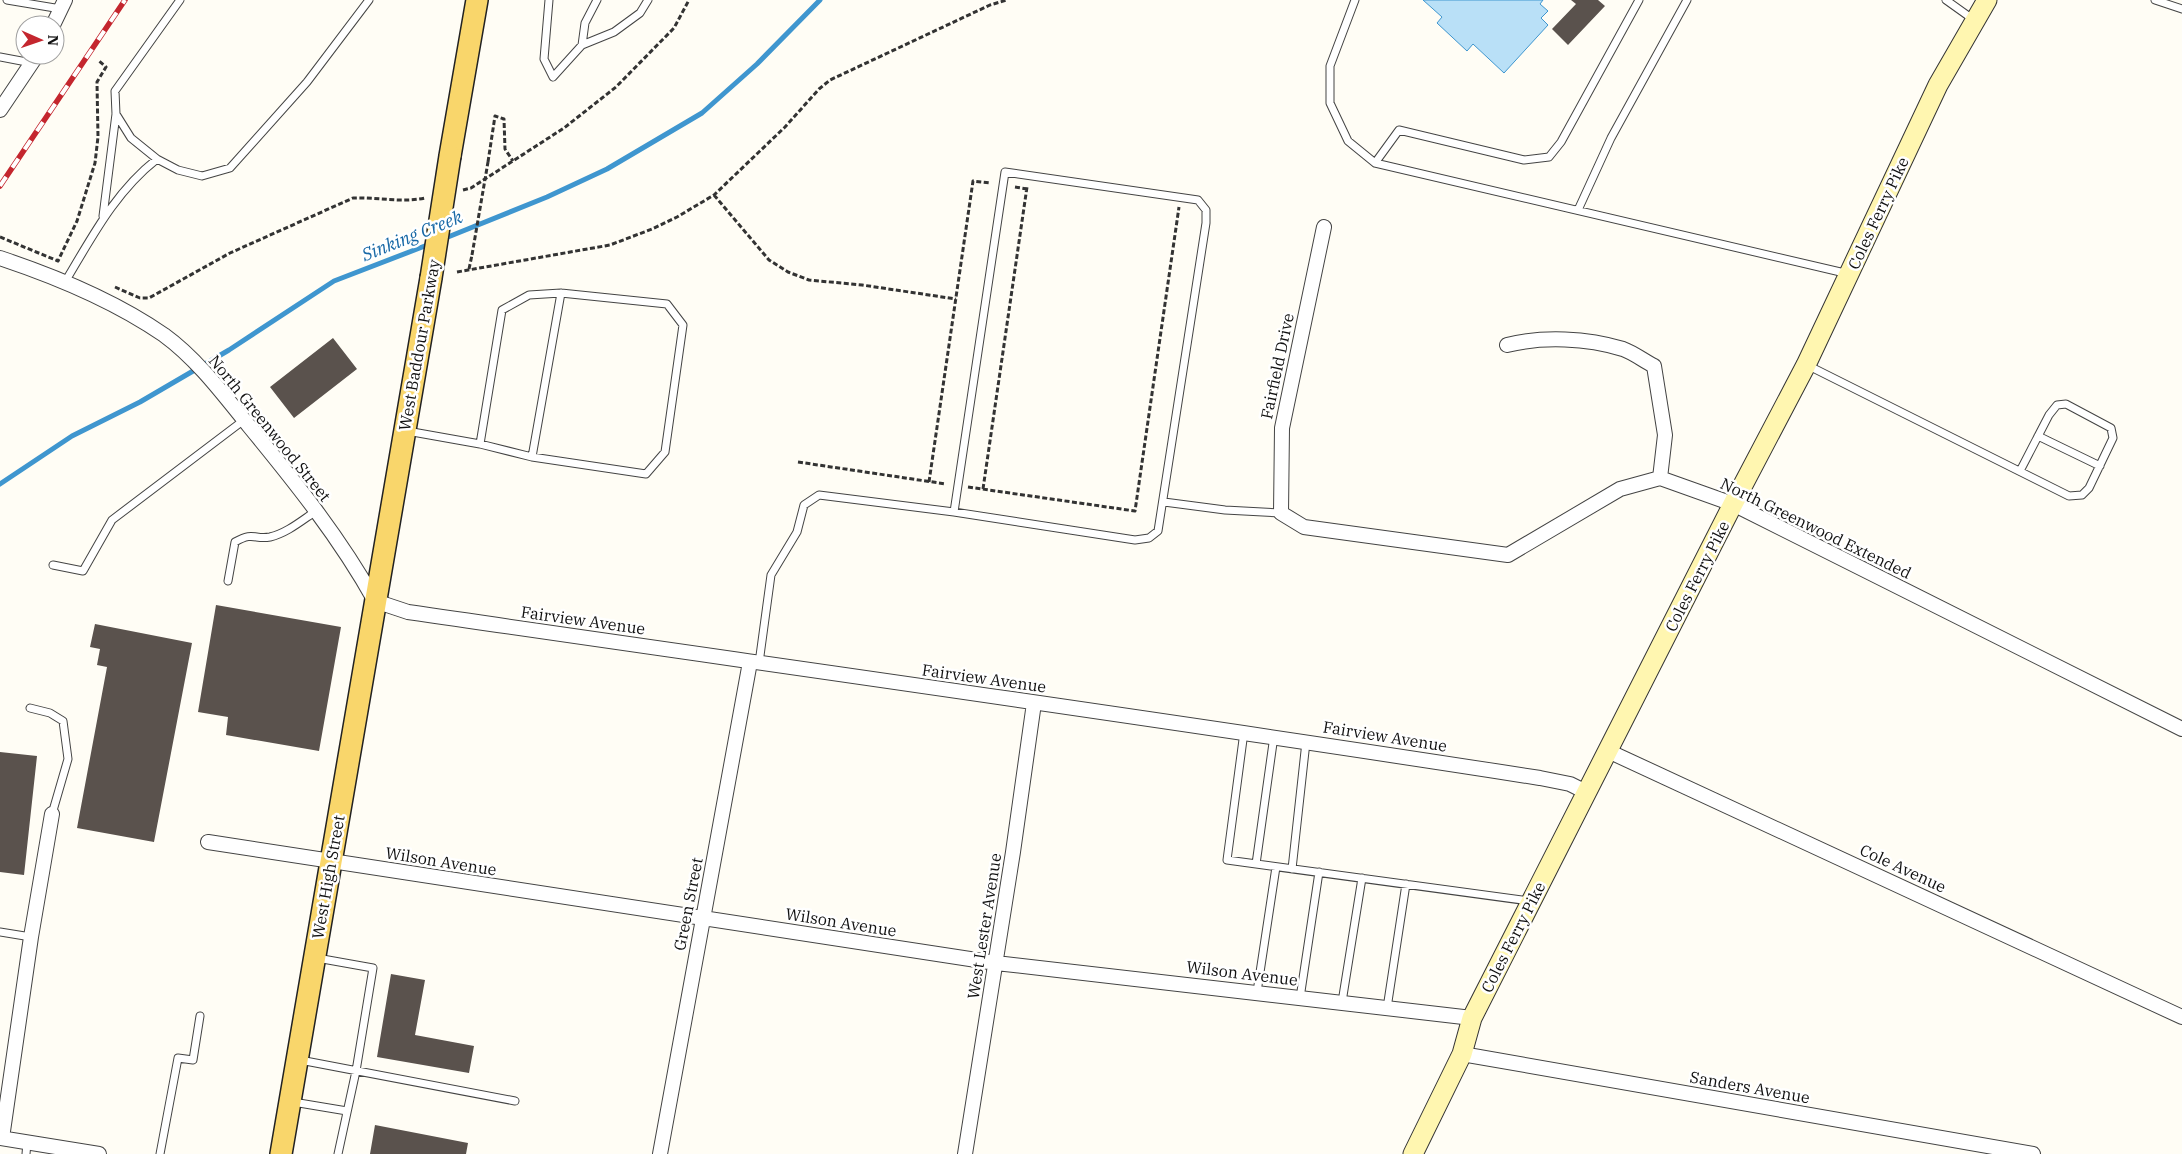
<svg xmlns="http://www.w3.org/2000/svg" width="2182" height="1154" viewBox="0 0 2182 1154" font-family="'IBM Plex Serif',serif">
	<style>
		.water { fill: #b9e0f7; stroke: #3f96cf }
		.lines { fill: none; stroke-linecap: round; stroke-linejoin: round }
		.stream { stroke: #3f96cf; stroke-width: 5 }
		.building { fill: #5a524d }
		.lane-casing { stroke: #444; stroke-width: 9 }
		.street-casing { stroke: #444; stroke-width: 16 }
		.secondary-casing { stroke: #333; stroke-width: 21 }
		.primary-casing { stroke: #222; stroke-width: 24 }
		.path { stroke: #333; stroke-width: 3; stroke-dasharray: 5 2.5; stroke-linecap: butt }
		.lane { stroke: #fff; stroke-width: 7 }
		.street { stroke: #fff; stroke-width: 14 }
		.secondary { stroke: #fff6b0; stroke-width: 19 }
		.primary { stroke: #f9d66b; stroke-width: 21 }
		.rail-casing { stroke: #c4262e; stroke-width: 5.5 }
		.rail { stroke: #fff; stroke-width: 4; stroke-dasharray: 11; stroke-linecap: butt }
		.primary-bridge-casing { stroke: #222; stroke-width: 24; stroke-linecap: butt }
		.path-bridge { stroke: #333; stroke-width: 3; stroke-dasharray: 5 2.5; stroke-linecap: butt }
		.primary-bridge { stroke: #f9d66b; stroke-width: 21 }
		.labels { text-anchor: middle; stroke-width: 5; stroke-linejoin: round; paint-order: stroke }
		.street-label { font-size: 16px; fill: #111; stroke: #fff }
		.water-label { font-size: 18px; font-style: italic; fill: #1768a6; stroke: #fff }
	</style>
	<rect width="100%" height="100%" fill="#fffdf5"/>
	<path class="water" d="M1423,0H1543L1540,4L1548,11L1541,18L1548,25L1504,73L1473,44L1467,51L1437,23L1442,17Z"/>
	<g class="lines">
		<path class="stream" d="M443,239L547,197L607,169L702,113L757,64L820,0
			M0,484L72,436L140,402L229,350L334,281L430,244"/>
	</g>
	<path class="building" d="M1571,0H1598L1605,6L1568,45L1552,29L1576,4Z
		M333,338L357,369L294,418L270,387Z
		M216,605L341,627L319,751L226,735L228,717L198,712Z
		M95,624L192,643L154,842L77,828L107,667L97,665L100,649L90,647Z
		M0,752L37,756L24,875L0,872Z
		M391,974L425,980L415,1035L474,1046L469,1073L377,1057Z
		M375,1125L468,1143L466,1154H370Z"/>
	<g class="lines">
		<defs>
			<path id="lane" d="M7,0L61,9
				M549,0L544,59L553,77L582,45L614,32L640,13L648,0
				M1355,0L1330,66V103L1348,141L1375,163L1849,274
				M1946,0L1974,20
				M2155,0L2182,9
				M582,45L585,23L597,0
				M0,57L32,63
				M116,114L131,138L157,159
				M1375,163L1399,130L1524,160L1549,157L1561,142L1639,0
				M1578,210L1611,138L1687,0
				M103,216L116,114L115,91L180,0
				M65,282C92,237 115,192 157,159L178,170L202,176L230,168L307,82L369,0
				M1807,365L2069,496L2082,495L2089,488L2113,438L2111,428L2066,404L2057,405L2049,415L2020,471
				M407,431L480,444L532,457L646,474L665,452L683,325L667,304L561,293L529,295L502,310L480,444
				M2038,436L2100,466
				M532,457L561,293
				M1164,502L1225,510L1281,513
				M53,565L83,571L112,520L244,420
				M228,581L235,542C254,531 254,540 270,537C287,533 301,521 316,511
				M759,663L771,575L797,532L804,505L819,495L954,512L1135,540L1149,538L1158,531L1206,223V210L1198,200L1005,172L954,512
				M30,708L50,713L63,721L68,759L52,814
				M1244,732L1227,860L1529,901
				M1256,864L1274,736
				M1292,869L1306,742
				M0,932L31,937
				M317,958L373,968L356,1071L338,1154
				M1257,992L1276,867
				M1300,998L1319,872
				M1342,1002L1362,878
				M1387,1008L1406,884
				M300,1060L515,1101
				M293,1102L347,1111
				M26,1154L27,1143
				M160,1154L178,1058L193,1060L200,1016"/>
			<path id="street" d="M53,25L65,0
				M0,110L37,55
				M1324,227L1282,428L1281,513L1304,527L1508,555L1620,489L1660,478L1733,504L2182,729
				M0,258C57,277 115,301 164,335C197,359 223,394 249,426C295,482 340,538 375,601L408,612C786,667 1163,719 1540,778L1570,784L1586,792
				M1507,345C1543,336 1587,338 1623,349C1634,353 1644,361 1654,366L1665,435L1660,478
				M1608,751L2182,1017
				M208,842L996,963L1472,1018
				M1462,1054L2033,1154
				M0,1138L99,1154
				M2,1138L31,937L52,814
				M660,1154L750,662
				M965,1154L1013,852L1034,703"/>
			<path id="secondary" d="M1413,1154L1462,1054L1472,1018L1733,504L1806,365L1938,85L1987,0"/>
			<path id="primary" d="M450,156L477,0
				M281,1154L431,278"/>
		</defs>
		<use href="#lane" class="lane-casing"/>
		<use href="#street" class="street-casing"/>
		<use href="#secondary" class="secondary-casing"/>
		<use href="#primary" class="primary-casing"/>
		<path class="path" d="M488,162L495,116L504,119L505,149L513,161
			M1015,187L1027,189
			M463,190L471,188L564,128L616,87L674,28L689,0
			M714,195L769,260L788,272L809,280L862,285L956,299
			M0,237L58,261L77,221L95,163L98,137L97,82L106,67L99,61
			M469,269L472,255
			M457,272L610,245L652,229L677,217L714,195L785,127L819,89L830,80L990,5L1007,0
			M115,287L140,298H149L230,253L353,198C378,197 401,203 425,198
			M798,462L946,484
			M929,482L973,181L990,183
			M968,487L1135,511L1179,207
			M983,489L1027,187"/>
		<use href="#lane" class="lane"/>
		<use href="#street" class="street"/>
		<use href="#secondary" class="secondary"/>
		<use href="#primary" class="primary"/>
		<defs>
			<path id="rail" d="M0,186L125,0"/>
		</defs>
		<use href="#rail" class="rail-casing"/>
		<use href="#rail" class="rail"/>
		<defs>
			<path id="primary-bridge" d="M431,278L450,156"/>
		</defs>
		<use href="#primary-bridge" class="primary-bridge-casing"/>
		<path class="path-bridge" d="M472,255L488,162"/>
		<use href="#primary-bridge" class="primary-bridge"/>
	</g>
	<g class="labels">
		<g class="street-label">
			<text transform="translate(1878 213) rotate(-65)" y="6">Coles Ferry Pike</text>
			<text transform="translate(419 345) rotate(-80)" y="6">West Baddour Parkway</text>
			<text transform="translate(1277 366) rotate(-78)" y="6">Fairfield Drive</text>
			<text transform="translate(270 428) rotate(51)" y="6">North Greenwood Street</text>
			<text transform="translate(1816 528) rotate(26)" y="6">North Greenwood Extended</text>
			<text transform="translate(1697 576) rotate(-63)" y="6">Coles Ferry Pike</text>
			<text transform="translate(583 620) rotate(8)" y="6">Fairview Avenue</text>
			<text transform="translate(984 678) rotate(8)" y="6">Fairview Avenue</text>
			<text transform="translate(1385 736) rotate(9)" y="6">Fairview Avenue</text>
			<text transform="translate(441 861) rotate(9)" y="6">Wilson Avenue</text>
			<text transform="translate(1903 868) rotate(25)" y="6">Cole Avenue</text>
			<text transform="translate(328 877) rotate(-80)" y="6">West High Street</text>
			<text transform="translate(688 904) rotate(-79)" y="6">Green Street</text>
			<text transform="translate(841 922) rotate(9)" y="6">Wilson Avenue</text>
			<text transform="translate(984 926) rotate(-81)" y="6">West Lester Avenue</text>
			<text transform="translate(1513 937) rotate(-63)" y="6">Coles Ferry Pike</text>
			<text transform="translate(1242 973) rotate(7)" y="6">Wilson Avenue</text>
			<text transform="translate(1750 1087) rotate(10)" y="6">Sanders Avenue</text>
		</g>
		<g class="water-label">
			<text transform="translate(412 236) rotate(-22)" y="6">Sinking Creek</text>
		</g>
	</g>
	<g transform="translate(40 40) rotate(92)"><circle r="24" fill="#ffffff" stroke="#a0a0a0"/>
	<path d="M0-4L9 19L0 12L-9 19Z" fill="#c4262e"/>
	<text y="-8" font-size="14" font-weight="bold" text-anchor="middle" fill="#111111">N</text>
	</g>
</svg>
